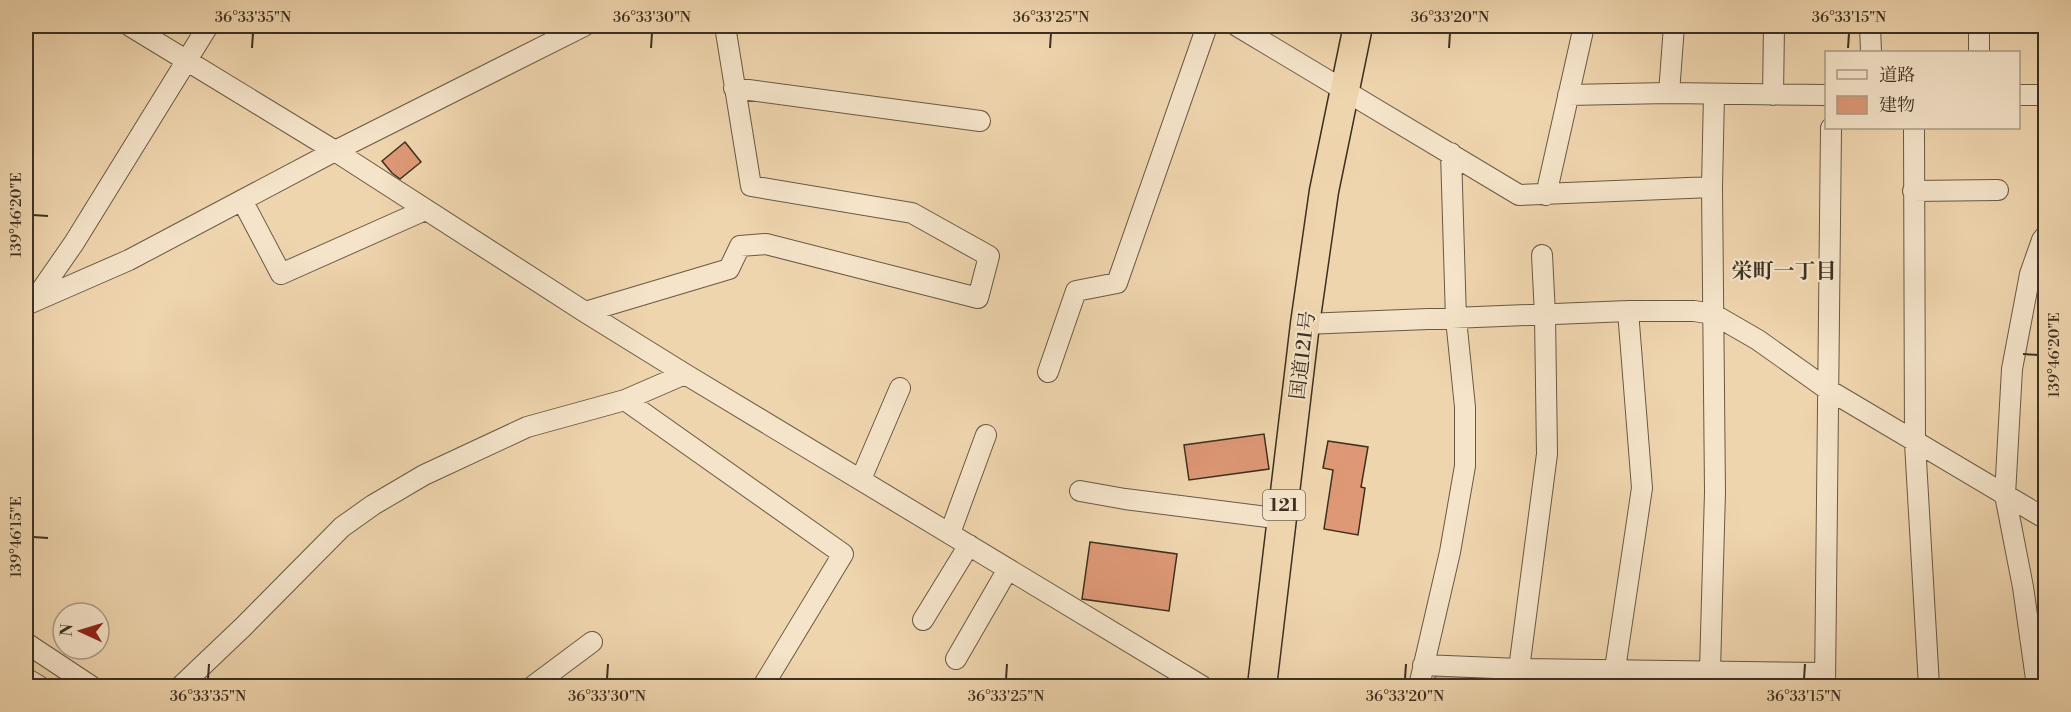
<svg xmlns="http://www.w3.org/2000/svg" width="2071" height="712" viewBox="0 0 2071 712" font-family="'Libre Bodoni','Noto Serif JP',serif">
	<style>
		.green { fill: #b7be8c; stroke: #7a7756; stroke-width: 1.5 }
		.building { fill: #de9876; stroke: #3c3021; stroke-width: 1.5 }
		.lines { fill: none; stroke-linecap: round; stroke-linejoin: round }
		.minor-casing { stroke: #695944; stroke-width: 22 }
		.highway-casing { stroke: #3c3021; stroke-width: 31 }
		.minor { stroke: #f5e4ca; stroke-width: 20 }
		.highway { stroke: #efd5ae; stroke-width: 28 }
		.ticks { fill: none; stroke: #3c3021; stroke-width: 2 }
		.labels { text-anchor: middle; stroke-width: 4.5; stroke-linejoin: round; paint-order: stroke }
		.shield { fill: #f5e4ca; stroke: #746654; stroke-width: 1.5 }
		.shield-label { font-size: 18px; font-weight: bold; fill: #3c3021 }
		.street-label { font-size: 20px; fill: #3c3021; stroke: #f5e4ca }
		.neighbourhood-label { font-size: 21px; font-weight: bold; fill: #3c3021; stroke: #f5e4ca }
		.neatline { fill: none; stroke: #3c3021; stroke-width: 2 }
		.ticks-label { font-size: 15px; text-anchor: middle; fill: #3c3021 }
	</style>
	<rect width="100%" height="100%" fill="#efd5ae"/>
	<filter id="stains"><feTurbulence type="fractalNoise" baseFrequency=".00333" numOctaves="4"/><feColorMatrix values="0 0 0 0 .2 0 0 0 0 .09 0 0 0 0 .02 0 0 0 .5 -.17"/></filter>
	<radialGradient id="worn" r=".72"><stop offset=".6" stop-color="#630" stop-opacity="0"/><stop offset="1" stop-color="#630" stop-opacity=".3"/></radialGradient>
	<path class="green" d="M1442,671L1810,678L1817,686H1429L1430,682Z"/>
	<path class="building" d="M405,142L421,162L400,179L392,173L382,161Z
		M1264,434L1269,469L1189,480L1184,445Z
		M1328,441L1368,447L1361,487L1365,488L1358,535L1324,529L1333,470L1323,468Z
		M1090,542L1177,554L1169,611L1082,599Z"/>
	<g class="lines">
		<defs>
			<path id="minor" d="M130,26L335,151L585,312L685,374L1202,686
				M1237,26L1519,195L1712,187
				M1870,26L1871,52
				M1979,26V52
				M734,88L980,121
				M1669,93L1674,26
				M1568,95L1669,93L1826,95
				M1773,95L1774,26
				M2018,95H2046
				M1914,128L1915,443L1929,686
				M1913,191L1998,190
				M1546,195L1584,26
				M242,200L281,274L425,210
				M33,302L74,243L208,26
				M26,305L129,260L335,151L584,26
				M585,312L729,269L740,246L766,244L978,298L989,256L912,213L751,186L725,26
				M1305,324L1628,311H1694L1713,314L1758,340L1827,389L2046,519
				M1048,372L1076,291L1117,283L1207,26
				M625,400L843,554L763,686
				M861,479L900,388
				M1080,491L1125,499L1283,519
				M950,533L986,435
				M923,620L969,545
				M26,643L91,686
				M956,659L1008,569
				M1423,665L1519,669L1825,673
				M1519,669L1547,454L1545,315L1542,255
				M1615,669L1642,488L1628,311
				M1710,670L1715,492L1712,187L1714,94
				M26,682L27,679L39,686
				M181,686L243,627L342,527L373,505L424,475L527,427L625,400L685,374
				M533,686L592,642
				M1419,686L1450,552L1465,466V407L1456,319L1451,153
				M1825,686L1831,128
				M2037,686L2023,587L2005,495L2012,369L2030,274L2042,240L2046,235"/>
			<path id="highway" d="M1262,686L1305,324L1324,191L1358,26"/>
		</defs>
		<use href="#minor" class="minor-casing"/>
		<use href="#highway" class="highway-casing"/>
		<use href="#minor" class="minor"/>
		<use href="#highway" class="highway"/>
	</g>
	<path class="ticks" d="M252,48L253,33M651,48L652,33M1050,48L1051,33M1449,48L1450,33M1848,48L1849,33M33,215L48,216M2023,354L2038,355M33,537L48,538M208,679L209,664M607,679L608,664M1006,679L1007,664M1405,679L1406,664M1804,679L1805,664"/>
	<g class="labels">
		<rect class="shield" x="1263" y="490" width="42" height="30" rx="4.5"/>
		<g class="shield-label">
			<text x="1284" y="511">121</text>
		</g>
		<g class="street-label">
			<text transform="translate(1302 355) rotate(-83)" y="7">国道121号</text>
		</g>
		<g class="neighbourhood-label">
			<text x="1784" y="278">栄町一丁目</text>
		</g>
	</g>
	<rect width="2071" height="712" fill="none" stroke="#efd5ae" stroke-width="66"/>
	<rect x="1825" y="51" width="195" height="78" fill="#f5e4ca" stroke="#ab9c86" stroke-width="1.5"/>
	<rect x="1837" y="70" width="30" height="9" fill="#f5e4ca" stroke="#ab9c86" stroke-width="1.5"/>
	<text x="1879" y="81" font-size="18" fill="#3c3021">道路</text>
	<rect x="1837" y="96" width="30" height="18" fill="#de9876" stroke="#ab9c86" stroke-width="1.5"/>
	<text x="1879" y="111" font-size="18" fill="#3c3021">建物</text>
	<g transform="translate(81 631) rotate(274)"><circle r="28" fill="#f5e4ca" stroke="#ab9c86" stroke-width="1.5"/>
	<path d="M0-4.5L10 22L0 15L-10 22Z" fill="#8f2418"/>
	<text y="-9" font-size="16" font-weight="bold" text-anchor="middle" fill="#3c3021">N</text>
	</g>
	<rect x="33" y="33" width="2005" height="646" class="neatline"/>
	<g class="ticks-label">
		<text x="253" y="22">36°33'35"N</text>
		<text x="652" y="22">36°33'30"N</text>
		<text x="1051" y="22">36°33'25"N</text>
		<text x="1450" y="22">36°33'20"N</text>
		<text x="1849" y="22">36°33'15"N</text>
		<text transform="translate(16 215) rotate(-90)" y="5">139°46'20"E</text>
		<text transform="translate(2054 355) rotate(-90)" y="5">139°46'20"E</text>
		<text transform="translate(16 537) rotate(-90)" y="5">139°46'15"E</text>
		<text x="208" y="701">36°33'35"N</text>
		<text x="607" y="701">36°33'30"N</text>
		<text x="1006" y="701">36°33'25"N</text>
		<text x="1405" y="701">36°33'20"N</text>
		<text x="1804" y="701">36°33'15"N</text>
	</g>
	<rect width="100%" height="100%" filter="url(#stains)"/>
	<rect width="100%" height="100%" fill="url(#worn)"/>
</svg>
